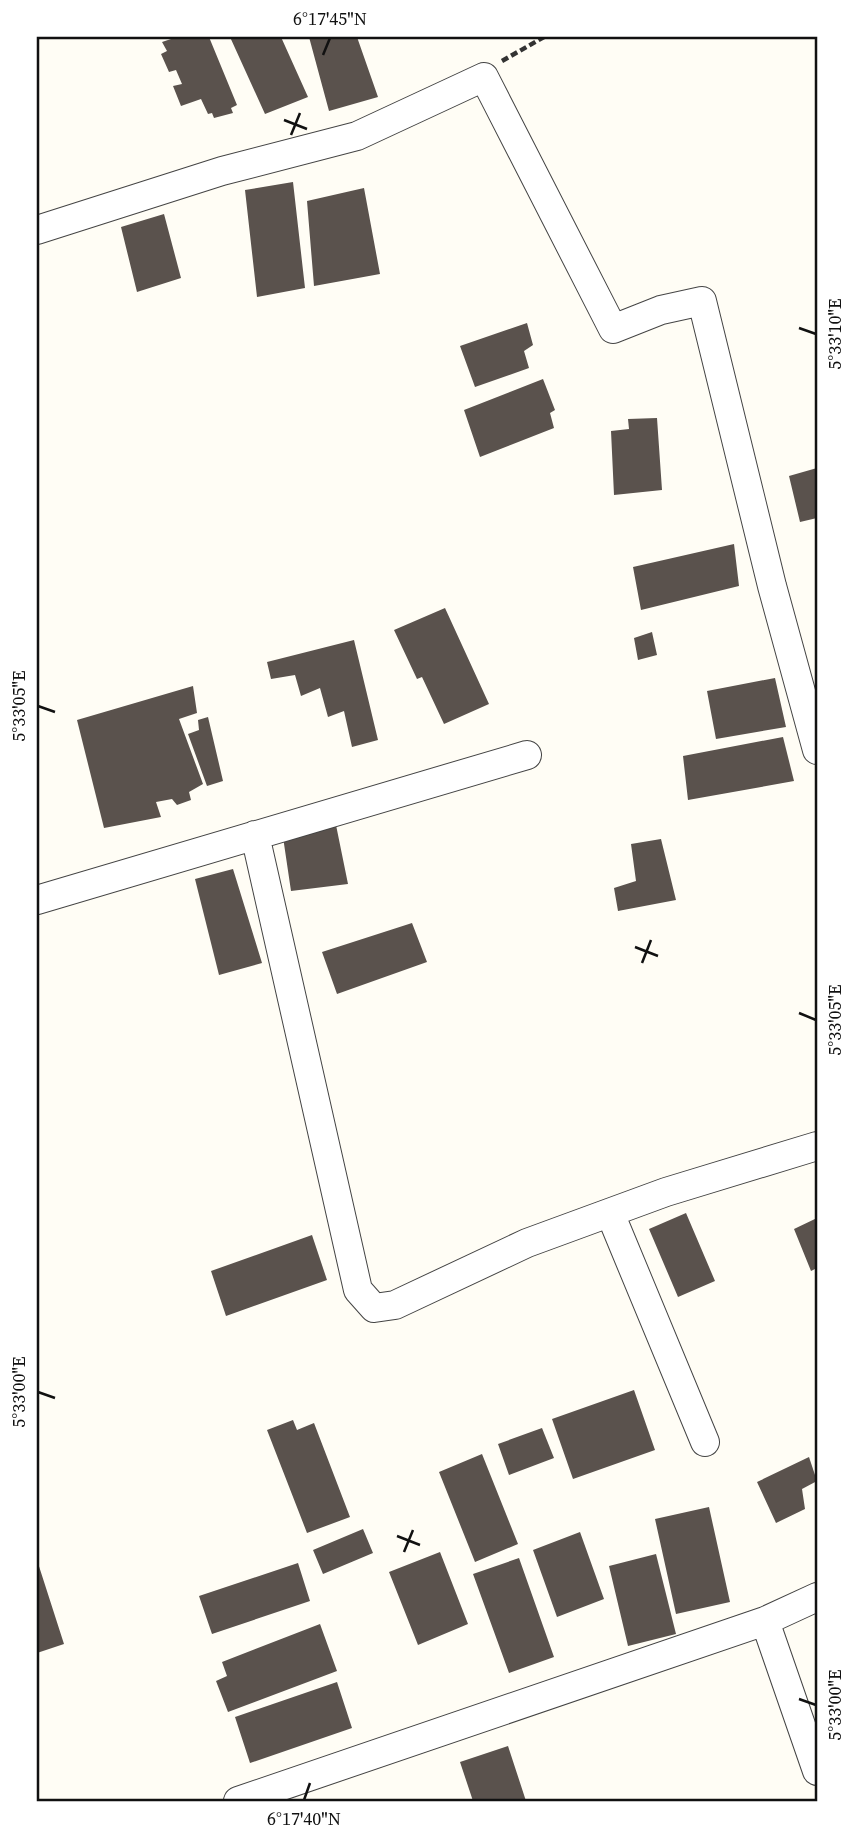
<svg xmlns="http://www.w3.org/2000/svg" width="854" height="1838" viewBox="0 0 854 1838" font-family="'Source Serif 4',serif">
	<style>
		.building { fill: #5a524d }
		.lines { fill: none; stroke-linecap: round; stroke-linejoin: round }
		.minor-casing { stroke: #444; stroke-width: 30 }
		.path { stroke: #333; stroke-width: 4.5; stroke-dasharray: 7 3.5; stroke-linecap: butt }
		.minor { stroke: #fff; stroke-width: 28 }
		.ticks { fill: none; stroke: #111; stroke-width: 2.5 }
		.neatline { fill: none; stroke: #111; stroke-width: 2.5 }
		.ticks-label { font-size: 18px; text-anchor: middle; fill: #111 }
	</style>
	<rect width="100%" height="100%" fill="#fffdf5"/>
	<path class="building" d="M177,37H209L237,105L231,108L233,113L214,118L212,113L208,114L201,99L181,106L173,86L182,84L176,70L169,72L161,54L167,51L162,42Z
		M230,37H281L308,97L265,114Z
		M309,37H357L378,97L329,111Z
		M293,182L305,288L257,297L245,190Z
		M364,188L380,274L314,286L307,201Z
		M164,214L181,278L137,292L121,227Z
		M527,323L533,345L524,351L529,368L475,387L460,346Z
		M543,379L555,410L550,413L554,428L480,457L464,410Z
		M657,418L662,490L614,495L611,431L629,429L628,419Z
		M817,468V518L800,522L789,476Z
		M734,544L739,586L641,610L633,567Z
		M445,608L489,704L444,724L422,677L417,679L394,630Z
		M652,632L657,655L638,660L634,638Z
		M354,640L378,740L352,747L344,711L328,717L320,688L301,696L295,675L271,679L267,662Z
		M775,678L786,727L716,739L707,691Z
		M193,686L197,713L179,719L203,784L189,792L191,800L177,805L172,799L156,802L161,817L104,828L77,720Z
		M208,717L223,781L207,786L188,734L199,730L198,720Z
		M783,737L794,781L688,800L683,756Z
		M336,825L348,884L291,891L283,837Z
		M661,839L676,900L618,911L614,888L636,881L631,844Z
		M233,869L262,963L219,975L195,879Z
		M412,923L427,962L337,994L322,952Z
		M686,1213L715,1281L678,1297L649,1229Z
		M817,1218V1268L811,1271L794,1229Z
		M312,1235L327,1280L226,1316L211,1271Z
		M634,1390L655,1450L573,1479L552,1419Z
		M293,1420L297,1430L314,1423L350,1517L307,1533L267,1430Z
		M542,1428L554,1458L509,1475L498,1444Z
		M482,1454L518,1544L475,1562L439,1472Z
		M809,1457L817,1481L802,1489L805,1509L776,1523L757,1482Z
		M709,1507L730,1602L676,1614L655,1519Z
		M363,1529L373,1553L323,1574L313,1550Z
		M580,1532L604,1599L557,1617L533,1550Z
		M440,1552L468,1624L418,1645L389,1572Z
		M656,1554L676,1634L628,1646L609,1566Z
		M519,1558L554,1657L509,1673L473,1574Z
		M37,1560L64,1644L37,1653Z
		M298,1563L310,1601L212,1634L199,1596Z
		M320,1624L337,1671L228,1712L216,1681L227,1676L222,1662Z
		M337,1682L352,1728L250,1763L235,1717Z
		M508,1746L526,1801H473L460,1762Z"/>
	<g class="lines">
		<defs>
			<path id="minor" d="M37,230L222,171L357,136L484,77L613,329L661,310L702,301L772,586L817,750
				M255,835L358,1290L374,1308L395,1305L527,1243L666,1192L817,1146
				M37,900L527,755
				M610,1213L705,1442
				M765,1621L817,1771
				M238,1801L765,1621L817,1597"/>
		</defs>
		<use href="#minor" class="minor-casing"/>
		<path class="path" d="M502,61L544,37"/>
		<use href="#minor" class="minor"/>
	</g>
	<path class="ticks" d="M323,55L330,38M284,120L307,129M291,135L300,113M799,328L816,334M38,706L55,712M635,947L658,956M642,963L651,940M799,1013L816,1020M38,1392L55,1398M397,1536L420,1545M404,1552L413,1530M799,1699L816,1705M304,1800L310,1783"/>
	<rect width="854" height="1838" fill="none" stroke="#ffffff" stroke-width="77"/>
	<rect x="38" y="38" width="778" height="1762" class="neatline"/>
	<g class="ticks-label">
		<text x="330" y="25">6°17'45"N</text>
		<text transform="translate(835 334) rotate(-90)" y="6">5°33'10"E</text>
		<text transform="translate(19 706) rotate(-90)" y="6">5°33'05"E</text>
		<text transform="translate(835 1020) rotate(-90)" y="6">5°33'05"E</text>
		<text transform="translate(19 1392) rotate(-90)" y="6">5°33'00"E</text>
		<text transform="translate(835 1705) rotate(-90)" y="6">5°33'00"E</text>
		<text x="304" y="1825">6°17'40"N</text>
	</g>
</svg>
